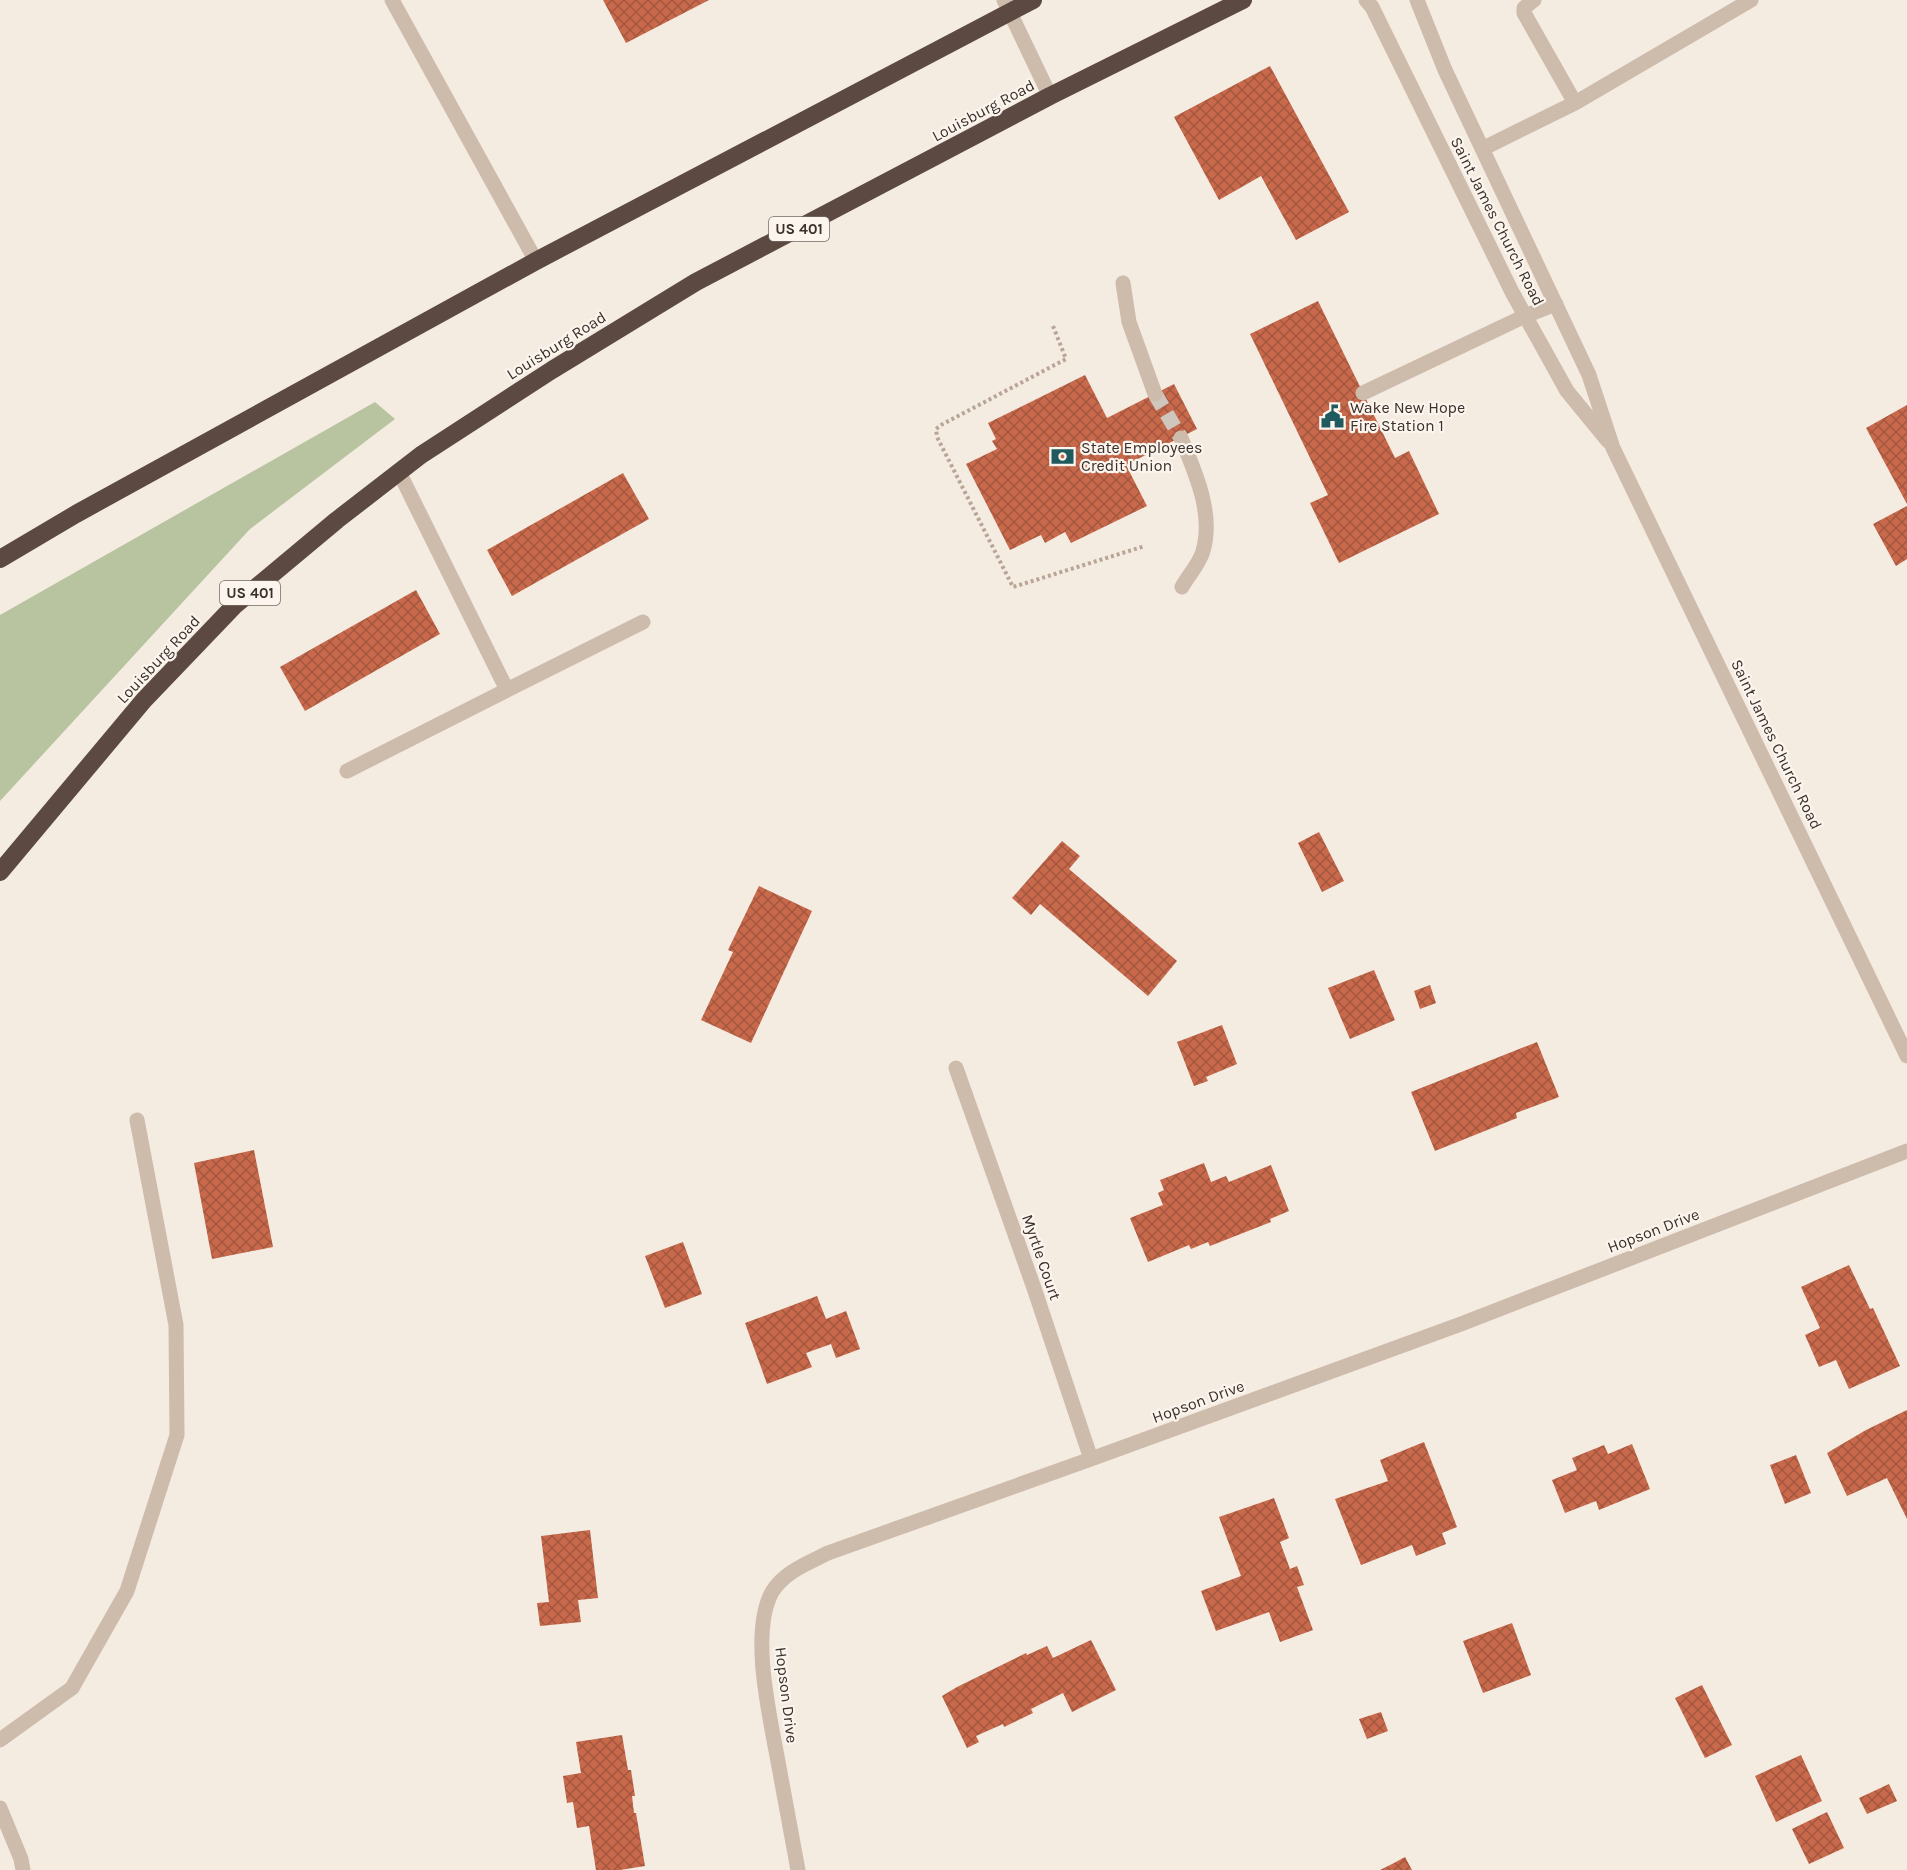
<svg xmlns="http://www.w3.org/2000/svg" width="1907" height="1870" viewBox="0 0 1907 1870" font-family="Karla,sans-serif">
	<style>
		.green { fill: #b8c4a0 }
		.building { fill: url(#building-cross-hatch) }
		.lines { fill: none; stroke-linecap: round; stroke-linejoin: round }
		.minor-tunnel { stroke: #cfc6bd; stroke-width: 15; stroke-dasharray: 15 8; stroke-linecap: butt }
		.path { stroke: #b9a596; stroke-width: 4; stroke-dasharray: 3 3; stroke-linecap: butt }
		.minor { stroke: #cdbbac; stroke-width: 15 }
		.highway { stroke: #5c4a42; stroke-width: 18 }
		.labels { text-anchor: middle; stroke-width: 4.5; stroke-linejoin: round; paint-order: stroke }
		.shield { fill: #fbf5ee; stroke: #756b66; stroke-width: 1.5 }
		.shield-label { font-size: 15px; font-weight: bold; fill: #3b302b }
		.street-label { font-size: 16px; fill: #3b302b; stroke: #fbf5ee }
		.poi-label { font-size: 16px; fill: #3b302b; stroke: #fbf5ee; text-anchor: start }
	</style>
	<defs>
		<pattern id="building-cross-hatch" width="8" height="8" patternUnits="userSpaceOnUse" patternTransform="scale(1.5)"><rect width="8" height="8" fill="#c8694b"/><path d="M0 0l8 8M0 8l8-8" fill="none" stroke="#a4573f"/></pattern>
	</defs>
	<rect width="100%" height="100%" fill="#f4ebe1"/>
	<path class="green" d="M375,402L395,419L250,529L0,801V615Z"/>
	<path class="building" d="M603,0H709L626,43Z
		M1270,66L1349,212L1296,240L1261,176L1219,200L1174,117Z
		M1318,301L1395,458L1409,451L1439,514L1339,563L1310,503L1328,495L1250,334Z
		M1085,375L1107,418L1174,384L1197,429L1126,465L1147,506L1071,543L1065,532L1045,543L1041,535L1010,550L966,464L997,449L992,441L996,439L988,423Z
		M1907,405V504L1866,428Z
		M623,473L649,519L512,596L487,550Z
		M1907,506V559L1896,566L1873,524Z
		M416,590L440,634L305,711L280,667Z
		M1319,832L1344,881L1322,892L1298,843Z
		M1062,841L1080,856L1069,869L1177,961L1148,996L1040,904L1031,915L1012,898Z
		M759,886L812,911L751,1043L701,1020L733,952L728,950Z
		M1374,970L1395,1020L1350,1039L1328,988Z
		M1430,985L1436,1003L1420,1009L1414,991Z
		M1222,1025L1237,1064L1206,1077L1208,1081L1194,1086L1177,1042Z
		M1537,1042L1559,1097L1516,1113L1517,1118L1435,1151L1411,1092Z
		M254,1150L273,1247L212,1259L194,1163Z
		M1204,1163L1211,1182L1226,1176L1229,1182L1271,1165L1289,1211L1270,1219L1271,1222L1210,1246L1208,1242L1191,1249L1189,1245L1148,1262L1130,1218L1163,1205L1158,1193L1164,1190L1160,1180Z
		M683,1242L702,1294L665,1308L645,1256Z
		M1849,1265L1870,1309L1873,1308L1900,1366L1849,1389L1836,1360L1819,1367L1805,1335L1820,1328L1801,1287Z
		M817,1296L826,1319L846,1311L860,1349L836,1358L831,1344L806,1353L812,1367L767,1384L745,1323Z
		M1907,1410V1519L1887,1478L1847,1496L1827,1453L1866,1430Z
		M1424,1442L1457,1527L1442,1533L1446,1544L1416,1556L1412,1545L1361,1565L1335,1499L1388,1481L1380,1460Z
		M1632,1444L1650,1489L1599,1510L1596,1501L1565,1513L1552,1480L1577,1470L1572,1458L1604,1445L1608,1454Z
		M1796,1455L1811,1493L1785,1504L1770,1465Z
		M1274,1498L1289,1538L1280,1542L1290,1569L1297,1566L1304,1585L1297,1587L1313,1630L1280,1642L1269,1612L1216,1631L1201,1591L1241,1576L1219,1517Z
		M590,1530L598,1598L578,1600L581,1622L540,1626L537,1603L549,1602L541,1536Z
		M1512,1623L1531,1675L1483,1693L1463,1641Z
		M1091,1640L1116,1690L1072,1712L1063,1693L1031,1709L1033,1713L1004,1727L1003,1724L976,1736L979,1742L967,1748L942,1696L957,1687L1026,1653L1027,1655L1047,1646L1053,1658Z
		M1702,1685L1732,1745L1705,1758L1675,1698Z
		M1381,1712L1388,1731L1367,1739L1359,1719Z
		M622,1735L628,1770H631L635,1796H632L634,1813H636L645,1866L620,1870H596L589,1826L577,1828L573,1802L567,1803L563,1776L581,1773L576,1742Z
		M1801,1755L1822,1801L1776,1822L1755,1776Z
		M1889,1784L1897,1801L1867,1814L1859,1798Z
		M1827,1812L1844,1848L1809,1864L1792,1829Z
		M1405,1857L1412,1870H1380L1394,1863Z"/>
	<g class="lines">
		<path class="minor-tunnel" d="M1155,394L1181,438"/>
		<path class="path" d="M1053,326L1066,359L941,425L936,429L937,437L1013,587L1145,546"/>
		<path class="minor" d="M392,0L536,261
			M1004,0L1050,96
			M1366,0L1372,7L1512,292L1567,391L1608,441
			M1417,0L1445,70L1589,375L1613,448L1907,1056
			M1534,0L1524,8V13L1575,103L1751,0
			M1482,149L1575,103
			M1123,283L1129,322L1155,394
			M1363,393L1525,316L1556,304
			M1181,438C1195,472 1214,513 1203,551C1200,563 1188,576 1182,587
			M399,472L507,690L643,622
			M347,771L507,690
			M956,1068L1034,1288L1091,1459
			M0,1740L72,1688L127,1591L177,1435L176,1325L137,1120
			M0,1808L21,1859L23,1870
			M798,1870C792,1836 785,1801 779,1767C771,1721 749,1634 772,1592C784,1572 808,1563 828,1553L1091,1459L1461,1324L1907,1151"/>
		<path class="highway" d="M0,559L76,514L536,261L1033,0
			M0,872L144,700L235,605L337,520L421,455L552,370L696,282L1050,96L1243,0"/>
	</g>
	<defs>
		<symbol id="civic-bare" viewBox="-9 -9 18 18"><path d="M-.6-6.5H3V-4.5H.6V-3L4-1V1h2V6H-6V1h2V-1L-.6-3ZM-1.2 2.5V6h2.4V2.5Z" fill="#1f5a5e" stroke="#fbf5ee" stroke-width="2.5" paint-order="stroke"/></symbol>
		<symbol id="bank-bare" viewBox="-9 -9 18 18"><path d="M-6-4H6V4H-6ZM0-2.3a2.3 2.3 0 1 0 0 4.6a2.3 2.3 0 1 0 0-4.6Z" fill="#1f5a5e" stroke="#fbf5ee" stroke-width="2.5" paint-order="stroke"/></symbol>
	</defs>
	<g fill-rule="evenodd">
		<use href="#civic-bare" x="1316" y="400" width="33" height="33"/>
		<use href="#bank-bare" x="1046" y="440" width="33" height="33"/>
	</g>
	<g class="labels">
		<g class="shield">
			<rect x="769" y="217" width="60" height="24" rx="4.5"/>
			<rect x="220" y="581" width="60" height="24" rx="4.5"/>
		</g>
		<g class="shield-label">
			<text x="799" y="234">US 401</text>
			<text x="250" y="598">US 401</text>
		</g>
		<g class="street-label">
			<text transform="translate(983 110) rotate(-28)" y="6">Louisburg Road</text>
			<text transform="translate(1498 221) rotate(63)" y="6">Saint James Church Road</text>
			<text transform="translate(556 345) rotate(-32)" y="6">Louisburg Road</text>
			<text transform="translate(158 659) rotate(-47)" y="6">Louisburg Road</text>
			<text transform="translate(1777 744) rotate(64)" y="6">Saint James Church Road</text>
			<text transform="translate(1653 1230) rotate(-21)" y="6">Hopson Drive</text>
			<text transform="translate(1042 1257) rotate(71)" y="6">Myrtle Court</text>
			<text transform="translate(1198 1401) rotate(-20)" y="6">Hopson Drive</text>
			<text transform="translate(787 1695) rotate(83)" y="6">Hopson Drive</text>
		</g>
		<g class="poi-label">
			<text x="1350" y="413">Wake New Hope<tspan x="1350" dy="18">Fire Station 1</tspan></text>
			<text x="1081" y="453">State Employees<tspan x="1081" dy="18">Credit Union</tspan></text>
		</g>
	</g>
</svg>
